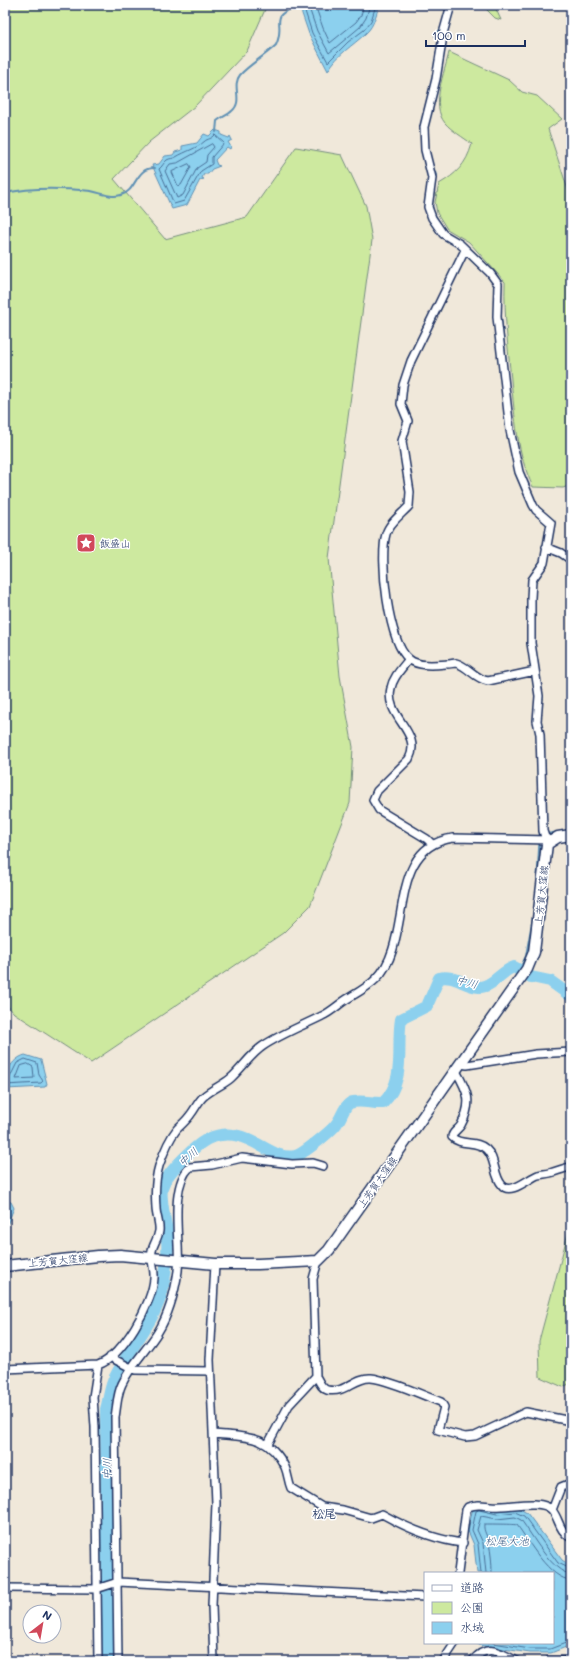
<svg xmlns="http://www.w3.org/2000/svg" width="576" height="1666" viewBox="0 0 576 1666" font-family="Mali,'Klee One',sans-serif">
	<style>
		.green { fill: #cde99f; stroke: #748c7e }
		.water { fill: #8cd0ee; stroke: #5f90b4 }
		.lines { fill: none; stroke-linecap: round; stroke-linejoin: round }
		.shore { stroke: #486f98; stroke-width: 1 }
		.stream { stroke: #5f90b4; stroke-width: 2 }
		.river { stroke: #8cd0ee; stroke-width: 12 }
		.minor-casing { stroke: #1b2f5e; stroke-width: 10 }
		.secondary-casing { stroke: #1b2f5e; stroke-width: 13 }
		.minor { stroke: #fff; stroke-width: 7 }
		.secondary { stroke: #fff; stroke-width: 10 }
		.labels { text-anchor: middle; stroke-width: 3; stroke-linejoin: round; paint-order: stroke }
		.poi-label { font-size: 10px; fill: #1b2f5e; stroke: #fff; text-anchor: start }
		.street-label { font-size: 10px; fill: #1b2f5e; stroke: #fff }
		.water-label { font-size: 11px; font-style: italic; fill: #3d5f89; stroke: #fff }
		.quarter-label { font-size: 12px; font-weight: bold; fill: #1b2f5e; stroke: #fff }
	</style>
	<rect width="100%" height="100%" fill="#f0e8da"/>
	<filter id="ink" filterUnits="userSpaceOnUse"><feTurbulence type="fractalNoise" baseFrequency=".025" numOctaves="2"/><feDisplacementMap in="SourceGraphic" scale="8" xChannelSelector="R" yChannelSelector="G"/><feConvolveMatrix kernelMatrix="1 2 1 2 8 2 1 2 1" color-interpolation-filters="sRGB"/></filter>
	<g filter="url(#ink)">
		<path class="green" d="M5,5H267L247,51L195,106L149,142L114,179L165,239L247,217L296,147L342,155L366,206L372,240L329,558L340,676L353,747L350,803L310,906L283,933L91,1063L14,1013L5,1003Z
			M482,5H494L501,20L495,18Z
			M449,52L509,80L522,92L537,96L562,119L548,129L571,199V485L563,488L533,487C517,454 515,417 511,380C508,347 504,315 505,282L469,242L447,229L437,213L435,202L439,184C456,174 466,165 472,144C463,137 452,131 445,123C430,105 445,72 449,52Z
			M571,1222V1383L563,1387L540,1377L539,1341Z"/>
		<path class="water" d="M299,5H380C375,15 375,25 366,33C353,46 337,54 328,71L309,34Z
			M215,130L221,132V135L229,138L230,136L232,140L228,142L231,147L230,149L227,147L215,160L217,165L220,166L212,169L208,174H204L202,178L204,179L200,180L187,205L172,209L152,165L159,164L165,156L173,155L175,152L182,150V146L197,143L204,134L209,136Z
			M25,1055L41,1060L47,1084L45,1087L6,1089C3,1075 11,1059 25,1055Z
			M5,1201L11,1202L14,1208L5,1230Z
			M480,1506L497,1510L516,1507L527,1513L562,1560L571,1566V1645L551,1653H530L478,1645V1643H553V1573H477L474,1545L468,1531L473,1507Z"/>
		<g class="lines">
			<path class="shore" d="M303,5L312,33L328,62L348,42L364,30L371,21L376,5
				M308,5L317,31L329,53L360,27L366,18L370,5
				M315,5L323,28L330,43L356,22L361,15L364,5
				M215,135L224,143L212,157V164L201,171L184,201L174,204L159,169C162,167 164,162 167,160C170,158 173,159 176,157C186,151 196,149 205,141C207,139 212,139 215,135Z
				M212,144L214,147L207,155L206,162L197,168L183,195L177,198L165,171L170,164L177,163Z
				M189,164L191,167L181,185L178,186L172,172Z
				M28,1064L33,1067L34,1078L16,1079L21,1066Z
				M5,1079L10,1077L17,1063L25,1059L37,1063L39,1075L43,1081L41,1083L5,1085
				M481,1573L478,1544L472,1530L476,1511L479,1510L497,1514L515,1512L524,1516L558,1563L571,1569
				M486,1573L483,1543L477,1530L481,1516L497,1519L515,1517L521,1520C532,1534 552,1573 571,1574
				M492,1573C492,1563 491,1553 489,1543C488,1536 483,1532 484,1524C486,1524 516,1524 517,1525C529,1541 549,1579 571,1580
				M493,1643L530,1649H550L571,1641"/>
			<path class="stream" d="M435,36L442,27
				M216,132L217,121C222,117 228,115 232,111C244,101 231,86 240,75C250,64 265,56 276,45C287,22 265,15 301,6
				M431,161L436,175L435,180
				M5,193C33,187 62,188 91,191C102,193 110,198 121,195C137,191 135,167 155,168
				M432,204L433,212L443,228
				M497,276L501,284
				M500,307L506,362
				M547,834L558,832
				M537,885L540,831
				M520,969L526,956L533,917"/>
			<path class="river" d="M108,1661L106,1409C109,1399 110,1386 115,1377C130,1346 156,1322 163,1287C166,1271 168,1252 167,1236C167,1223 158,1195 163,1185C168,1172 197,1143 210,1138C248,1123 269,1162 295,1156C302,1155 333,1130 337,1123C342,1117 344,1106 350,1103C359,1099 373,1104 383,1103C407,1079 396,1048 401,1019L427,1006L439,978C454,974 464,986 479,987C492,988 502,970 514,967L531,977L550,981L571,996"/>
			<defs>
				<path id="minor" d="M451,5L444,30L436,79L424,127L425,150L432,178L428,207L432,218L443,234L460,244L490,273L498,284L497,317L510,430L519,472L533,505L536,510L551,523L544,563L532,580L531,598V643L539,696L537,721L540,734L543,831L545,837L550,841
					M465,250L411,361L403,385L401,404L408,421L402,441L410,492L409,506C402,514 389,523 386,534C379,558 388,643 409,659C418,667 436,665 447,664C450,664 454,663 456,663C468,666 475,679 488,681L535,671
					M546,547L561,553L571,560
					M409,659C402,668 393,677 391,688C384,717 423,732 409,759L377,791L373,800L379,810L427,839L432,844
					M461,1064L467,1065L536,1054L571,1052
					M456,1071C468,1092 473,1102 461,1125C458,1130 452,1132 452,1137C460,1146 477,1140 486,1149C496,1158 493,1175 502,1185C510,1196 529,1178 538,1175C542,1174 546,1174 550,1173C558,1171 563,1168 571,1167
					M318,1261L313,1279L316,1376C319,1381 321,1388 327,1390C346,1394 354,1377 371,1378C390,1380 422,1395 441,1402L444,1407L438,1430L465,1437L475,1436L526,1412L571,1421
					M110,1357L135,1370L210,1371
					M5,1369L98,1365C122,1357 153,1303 154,1278C155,1269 150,1260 152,1251C153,1244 158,1239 159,1231C160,1224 156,1215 156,1208C155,1194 155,1179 159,1166C163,1154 169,1139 177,1129C182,1124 187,1120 191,1114C195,1109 198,1102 203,1097C212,1089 223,1085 231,1078C242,1068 251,1054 263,1046C281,1034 302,1026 322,1016C331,1012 339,1004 347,999C357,993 368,987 376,979C415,941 384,848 453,838L550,840
					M214,1434C245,1437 269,1434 285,1467C288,1474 288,1481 291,1488L322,1507L343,1510L371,1518L382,1514C407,1528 435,1540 463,1543
					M268,1444L289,1405L316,1376
					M552,1510L561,1487L571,1483
					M458,1573L466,1510L468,1507C477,1504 482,1505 491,1506C506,1508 541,1498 552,1510C560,1520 558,1530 571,1538
					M5,1588L96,1589L118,1582L425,1597
					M98,1661L95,1427L93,1397L98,1365
					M118,1661L115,1417C117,1406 117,1394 122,1384C131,1364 147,1350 158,1332C169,1314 175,1291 178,1271C181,1242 168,1188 190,1167L212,1165L242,1158L292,1164L313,1163L323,1166
					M214,1661L212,1606L216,1503L210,1360L215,1264
					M443,1661L455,1643
					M472,1661C489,1642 499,1653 517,1661
					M549,1661H567"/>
				<path id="secondary" d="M5,1266L98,1256L120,1255L215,1264H258L318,1261L329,1250L527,969L534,952L547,844L558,837L571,835"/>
			</defs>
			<use href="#minor" class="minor-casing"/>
			<use href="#secondary" class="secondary-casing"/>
			<use href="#minor" class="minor"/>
			<use href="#secondary" class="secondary"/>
		</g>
	</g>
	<defs>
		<symbol id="sight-square" viewBox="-11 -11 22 22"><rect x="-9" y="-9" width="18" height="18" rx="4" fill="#d1495b" stroke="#fff"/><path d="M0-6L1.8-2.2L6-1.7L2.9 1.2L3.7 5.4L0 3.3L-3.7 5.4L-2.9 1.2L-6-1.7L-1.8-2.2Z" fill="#fff"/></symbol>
	</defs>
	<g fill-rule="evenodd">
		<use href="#sight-square" x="75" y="532" width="22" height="22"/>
	</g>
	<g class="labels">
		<g class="poi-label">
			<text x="100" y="547">飯盛山</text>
		</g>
		<g class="street-label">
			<text transform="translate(541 895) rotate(-84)" y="4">上芳賀大窪線</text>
			<text transform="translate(377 1182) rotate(-55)" y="4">上芳賀大窪線</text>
			<text transform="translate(58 1260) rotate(-6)" y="4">上芳賀大窪線</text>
		</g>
		<g class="water-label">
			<text transform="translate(467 982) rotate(15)" y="4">中川</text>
			<text transform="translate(188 1157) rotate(-42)" y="4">中川</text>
			<text transform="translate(107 1469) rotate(-90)" y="4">中川</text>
			<text x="507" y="1545">松尾大池</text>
		</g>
		<g class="quarter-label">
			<text x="324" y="1518">松尾</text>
		</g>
	</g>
	<rect width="576" height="1666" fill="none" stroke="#fff" stroke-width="20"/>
	<rect x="10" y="10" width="556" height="1646" fill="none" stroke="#1b2f5e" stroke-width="1.5" filter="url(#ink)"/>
	<rect x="424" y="1572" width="130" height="72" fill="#ffffff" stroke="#a4acbf"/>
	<rect x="432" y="1585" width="20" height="6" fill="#ffffff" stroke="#a4acbf"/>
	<text x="460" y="1592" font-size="12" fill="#1b2f5e">道路</text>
	<rect x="432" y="1602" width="20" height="12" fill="#cde99f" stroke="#a4acbf"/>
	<text x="460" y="1612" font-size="12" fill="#1b2f5e">公園</text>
	<rect x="432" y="1622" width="20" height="12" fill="#8cd0ee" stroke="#a4acbf"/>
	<text x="460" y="1632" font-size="12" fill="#1b2f5e">水域</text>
	<g transform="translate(42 1624) rotate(31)"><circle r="19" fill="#ffffff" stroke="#a4acbf"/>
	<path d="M0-3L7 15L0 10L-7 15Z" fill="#d1495b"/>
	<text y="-6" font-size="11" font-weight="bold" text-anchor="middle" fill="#1b2f5e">N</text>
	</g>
	<path d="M426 40v6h99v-6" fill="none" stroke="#1b2f5e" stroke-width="2"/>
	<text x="432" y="40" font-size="12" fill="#1b2f5e" stroke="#ffffff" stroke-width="3" paint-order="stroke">100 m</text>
</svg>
